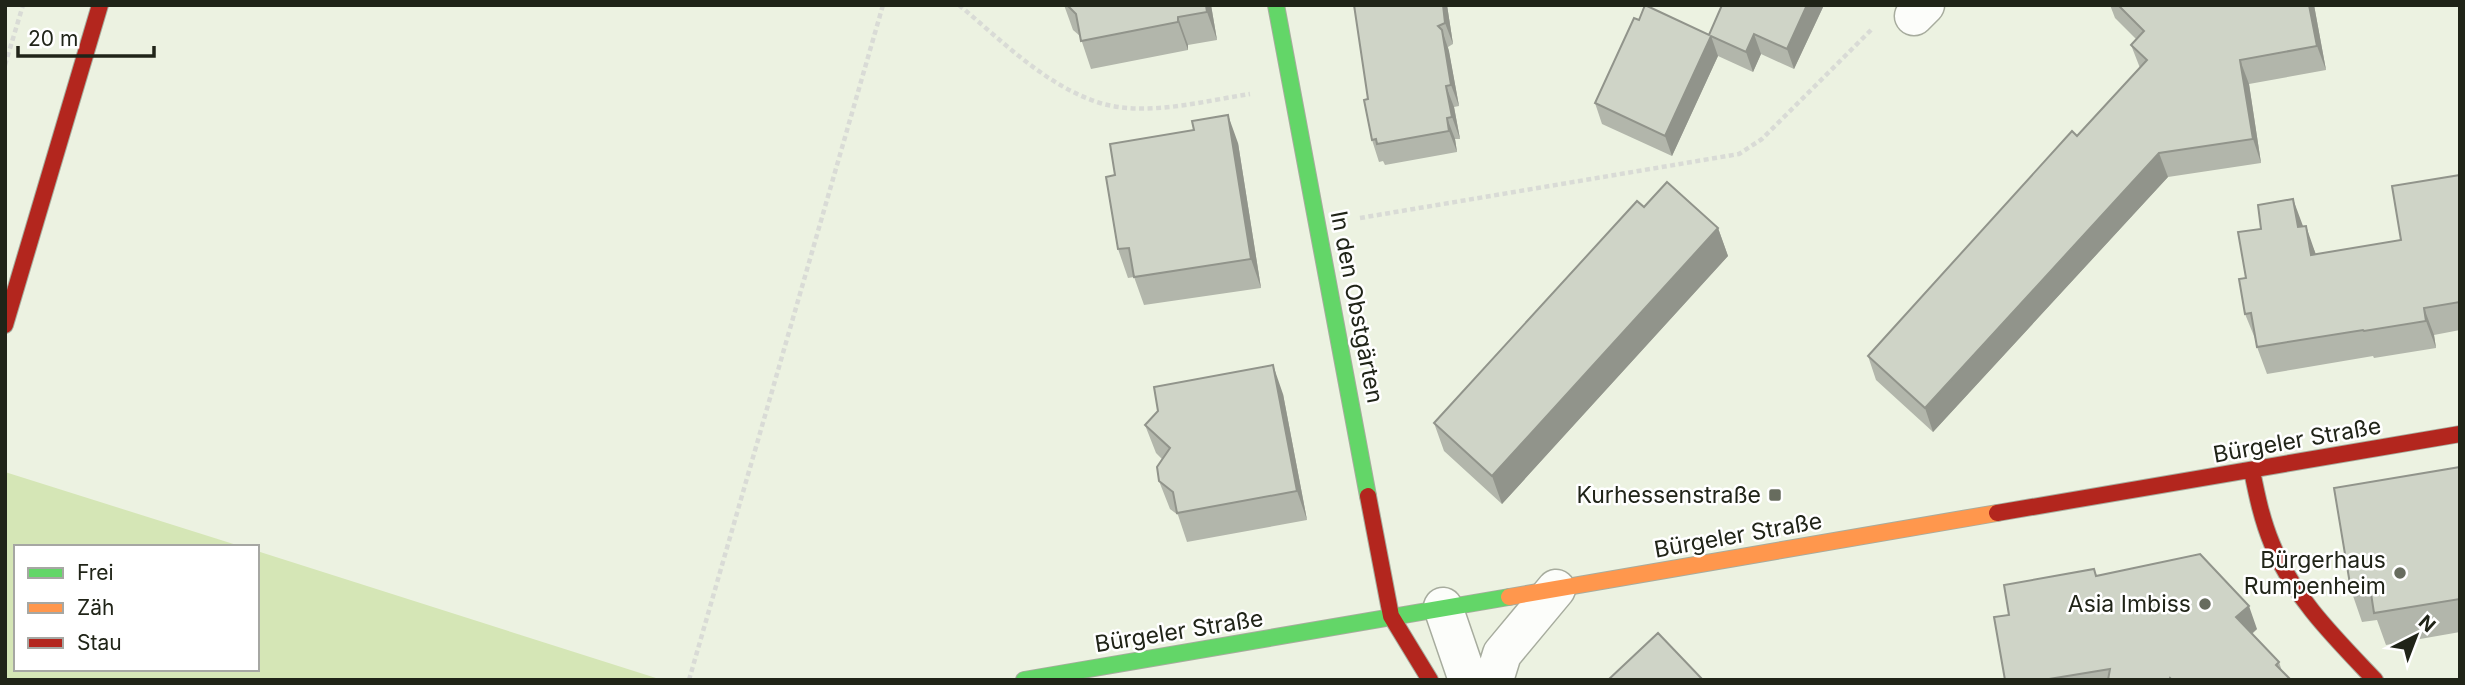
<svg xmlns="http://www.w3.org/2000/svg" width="2465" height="685" viewBox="0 0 2465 685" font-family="Inter,sans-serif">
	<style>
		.green { fill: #d5e6b6 }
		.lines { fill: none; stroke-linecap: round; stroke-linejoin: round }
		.street-casing { stroke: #a7ac9e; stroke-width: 41 }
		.fast-casing { stroke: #a7ac9e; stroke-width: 18 }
		.slow-casing { stroke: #a7ac9e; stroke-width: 18 }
		.jam-casing { stroke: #a7ac9e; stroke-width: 18 }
		.path { stroke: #d9dbd6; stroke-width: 4.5; stroke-dasharray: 5 3.5; stroke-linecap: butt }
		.street { stroke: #fcfdfa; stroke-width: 38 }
		.fast { stroke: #63d668; stroke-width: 16 }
		.slow { stroke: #ff974d; stroke-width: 16 }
		.jam { stroke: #b3261e; stroke-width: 16 }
		.wall { fill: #b2b6ab }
		.shaded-wall { fill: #91948b }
		.building { fill: #cfd4c7; stroke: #91948b; stroke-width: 2 }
		.poi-dot { fill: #676c5e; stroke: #fff; stroke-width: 2.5 }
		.labels { text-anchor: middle; stroke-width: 5; stroke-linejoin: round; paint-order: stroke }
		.street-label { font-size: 23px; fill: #202418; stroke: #fff }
		.poi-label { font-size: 23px; fill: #202418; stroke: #fff; text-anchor: end }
	</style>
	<rect width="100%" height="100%" fill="#ecf2e1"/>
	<path class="green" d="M5,472L243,547H16V669H257V551L656,678V680H5Z"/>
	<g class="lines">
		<defs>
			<path id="street" d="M1914,16L1925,5
				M1443,607L1468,680
				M1494,680L1502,654L1556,589"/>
			<path id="fast" d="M1276,5L1368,496
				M1024,680L1509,597"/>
			<path id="slow" d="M1509,597L1997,513"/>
			<path id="jam" d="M5,325L100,5
				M2252,471C2257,496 2262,520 2272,544C2293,597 2336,639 2375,680
				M1368,496L1391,616L1430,680
				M1997,513L2460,434"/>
		</defs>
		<use href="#street" class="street-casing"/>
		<use href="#fast" class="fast-casing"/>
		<use href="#slow" class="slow-casing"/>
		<use href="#jam" class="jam-casing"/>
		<path class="path" d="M959,5C1002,41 1046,86 1100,103C1147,117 1203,101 1250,94
			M5,65L23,5
			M1360,218L1739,154L1762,139L1873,28
			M689,680L883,5"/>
		<use href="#street" class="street"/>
		<use href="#fast" class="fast"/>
		<use href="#slow" class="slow"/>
		<use href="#jam" class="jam"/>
	</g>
	<path class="wall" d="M1064,5H1211L1217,40L1188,45V50L1091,69L1080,36L1073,30Z
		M1354,5H1447L1453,44L1448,47L1459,106L1454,107L1460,139H1455L1457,152L1385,165L1383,161L1379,162L1372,140L1368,99Z
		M1722,5H1824L1794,69L1761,54L1753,72L1718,56L1672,156L1602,124L1595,103L1639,20L1709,35Z
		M2110,5H2314L2326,70L2249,84L2261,163L2168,177L1933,432L1876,380L1868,356L2077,136L2140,68L2131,45L2136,39L2115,18Z
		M1238,143L1261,288L1144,305L1134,277L1128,278L1118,249L1115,175Z
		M2460,175V330L2434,335L2436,348L2374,358L2373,356L2267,374L2257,347L2256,341L2245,314L2246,278L2261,229L2303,226L2316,254L2401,240Z
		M1644,207L1718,228L1728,256L1502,504L1444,451L1434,423Z
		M1283,394L1307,520L1187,542L1178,515L1170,509L1159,481L1162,459L1156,453L1145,425Z
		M2460,467V632L2386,645L2377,620L2362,622L2351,590Z
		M2097,576L2257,629L2252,634L2279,662L2282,671L2291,680H2005L2009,615Z"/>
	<path class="shaded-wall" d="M1206,5H1211L1217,40L1207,12Z
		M1443,5H1447L1453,44L1445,23Z
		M1807,5H1824L1794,69L1787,49Z
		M2309,5H2314L2326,70L2317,46Z
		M1178,17L1188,45V50L1178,22Z
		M1442,30L1449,51L1459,106L1451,85Z
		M1754,34L1761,54L1753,72L1746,52Z
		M1711,36L1718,56L1672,156L1665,136Z
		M2240,60L2249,84L2261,163L2253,139Z
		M1446,86L1454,107L1460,139L1452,117Z
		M1228,115L1238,143L1261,288L1251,259Z
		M1447,118L1455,139L1457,152L1449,131Z
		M2159,153L2168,177L1933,432L1925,408Z
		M2293,199L2303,226L2298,227Z
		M2306,226L2315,252L2320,282L2311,255Z
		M1718,228L1728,256L1502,504L1492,476Z
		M2424,308L2434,335L2436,348L2426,321Z
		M1273,365L1283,394L1307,520L1297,491Z
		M2249,606L2257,629L2244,640L2236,617Z"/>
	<path class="building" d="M1067,5H1206L1207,12L1178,17V22L1081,41L1076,14Z
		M1354,5H1443L1445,23L1438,26L1442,30L1451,85L1446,86L1452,117L1447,118L1449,131L1377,144L1376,139L1372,140L1364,100L1368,99Z
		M1645,5L1709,35L1722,5H1807L1787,49L1754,34L1746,52L1711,36L1665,136L1595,103L1634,18L1639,20Z
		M2118,5H2309L2317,46L2240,60L2253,139L2159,153L1925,408L1868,356L2072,131L2077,136L2147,60L2131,45L2144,31Z
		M1228,115L1251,259L1134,277L1129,248L1118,249L1106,177L1115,175L1110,144L1194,130L1192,121Z
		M2460,175V302L2424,308L2426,321L2364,331L2363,330L2257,347L2251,313L2245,314L2239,279L2246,278L2238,232L2261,229L2258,205L2293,199L2298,227L2306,226L2311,255L2401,240L2392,186Z
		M1667,182L1718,228L1492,476L1434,423L1637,201L1644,207Z
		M1273,365L1297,491L1177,513L1173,492L1159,481L1157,467L1170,448L1145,425L1158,411L1154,387Z
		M2460,467V599L2374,613L2370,587L2351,590L2334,488Z
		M2200,554L2249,606L2236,617L2279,662L2276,665L2291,680H2172L2170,678L2169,680H2108L2110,669L2043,680H2005L1994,617L2009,615L2004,585L2094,569L2096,576Z
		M1658,633L1703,680H1608Z"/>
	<g class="poi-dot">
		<rect x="1768" y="488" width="14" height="14" rx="3.5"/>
		<circle cx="2400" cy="573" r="7"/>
		<circle cx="2205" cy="604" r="7"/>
	</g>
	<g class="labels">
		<g class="street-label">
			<text transform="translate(1357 307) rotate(79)" y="8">In den Obstgärten</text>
			<text transform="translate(2297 440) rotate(-10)" y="8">Bürgeler Straße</text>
			<text transform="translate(1738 535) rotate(-10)" y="8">Bürgeler Straße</text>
			<text transform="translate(1179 631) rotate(-9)" y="8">Bürgeler Straße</text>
		</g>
		<g class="poi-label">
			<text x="1761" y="503">Kurhessenstraße</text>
			<text x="2386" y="568">Bürgerhaus<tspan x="2386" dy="26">Rumpenheim</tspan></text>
			<text x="2191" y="612">Asia Imbiss</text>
		</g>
	</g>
	<rect width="2465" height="685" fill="none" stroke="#202418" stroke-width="14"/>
	<rect x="14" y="545" width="245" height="126" fill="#ffffff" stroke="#a6a7a3" stroke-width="2"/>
	<rect x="28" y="568" width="35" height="10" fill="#63d668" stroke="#a6a7a3" stroke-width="2"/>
	<text x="77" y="580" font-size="21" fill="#202418">Frei</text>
	<rect x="28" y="603" width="35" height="10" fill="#ff974d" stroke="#a6a7a3" stroke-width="2"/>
	<text x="77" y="615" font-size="21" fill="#202418">Zäh</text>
	<rect x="28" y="638" width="35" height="10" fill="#b3261e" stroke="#a6a7a3" stroke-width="2"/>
	<text x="77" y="650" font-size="21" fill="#202418">Stau</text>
	<g transform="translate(2416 636) rotate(42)" stroke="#ffffff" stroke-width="5" paint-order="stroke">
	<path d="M0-5L12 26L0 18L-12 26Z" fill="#202418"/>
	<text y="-10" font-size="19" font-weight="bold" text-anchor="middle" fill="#202418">N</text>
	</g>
	<path d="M18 46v10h136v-10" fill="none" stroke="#202418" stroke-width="3.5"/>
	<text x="28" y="46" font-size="21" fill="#202418" stroke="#ffffff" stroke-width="5" paint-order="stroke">20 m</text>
</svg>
